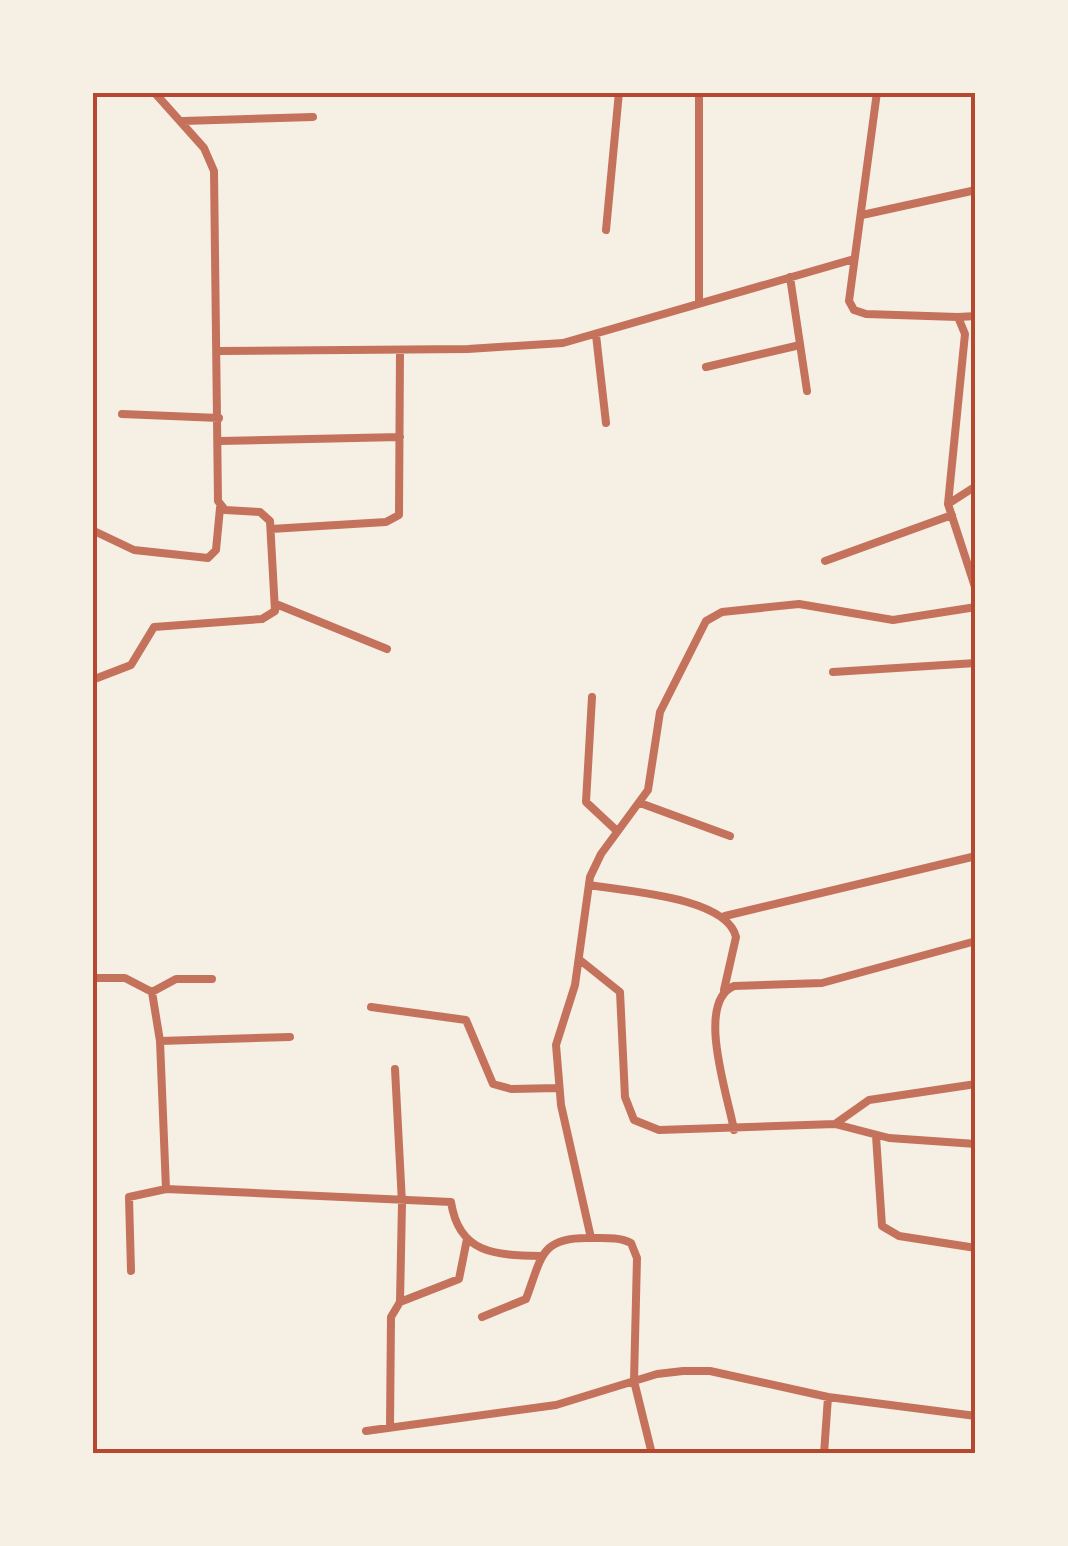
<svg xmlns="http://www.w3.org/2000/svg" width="1068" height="1546" viewBox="0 0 1068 1546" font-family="'Source Sans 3',sans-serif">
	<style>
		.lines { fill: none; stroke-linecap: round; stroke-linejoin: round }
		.minor { stroke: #c5725c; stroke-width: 8 }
		.neatline { fill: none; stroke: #b5482f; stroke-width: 4 }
	</style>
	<rect width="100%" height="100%" fill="#f6efe4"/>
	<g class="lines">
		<path class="minor" d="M877,92L849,301L854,310L866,314L958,317L965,334L948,504L976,590
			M183,121L313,117
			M862,215L976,190
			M606,230L619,92
			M790,277L807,391
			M699,303V92
			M958,317L976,316
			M596,335L606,423
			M218,351L468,349L563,343L854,259
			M706,367L800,345
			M122,414L219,418
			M219,441L400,437
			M948,504L976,486
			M271,529L386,522L399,515L400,350
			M92,530L134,550L208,558L216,550L220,508
			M825,561L952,515
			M276,604L387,649
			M833,672L976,663
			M92,680L131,665L154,627L262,619L275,611L270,521L260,512L225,510L218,501L214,171L204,148L154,92
			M592,697L586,802L617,831
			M640,803L730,836
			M589,885C625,891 727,897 736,937L724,990
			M725,916L976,856
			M580,960L620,992L625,1097L634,1120L659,1130L835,1124L889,1138L976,1144
			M92,978H125L152,992L160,1041L166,1189
			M152,992L176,979H212
			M371,1007L466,1020L493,1084L511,1089L558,1088
			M160,1041L290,1037
			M395,1069L402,1203L400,1302
			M835,1124L869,1100L976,1084
			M734,1130C728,1096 695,1002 734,986L822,983L976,941
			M876,1136L882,1226L899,1236L976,1248
			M591,1238L561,1105L556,1045L575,985L590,877L601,854L648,790L660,712L706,621L722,612L799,604L893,620L976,607
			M131,1271L129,1197L166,1189L451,1202C459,1254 495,1255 541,1256
			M482,1317L526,1299C542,1257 540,1236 592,1238C605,1238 620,1237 631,1243L637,1258L634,1381L652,1454
			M390,1427L391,1317L400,1302L459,1279L467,1239
			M366,1431L556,1405L657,1374L683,1371H710L828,1397L976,1416
			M824,1454L828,1397"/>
	</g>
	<rect width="1068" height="1546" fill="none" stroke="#f6efe4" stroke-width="190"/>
	<rect x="95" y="95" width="878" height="1356" class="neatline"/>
</svg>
